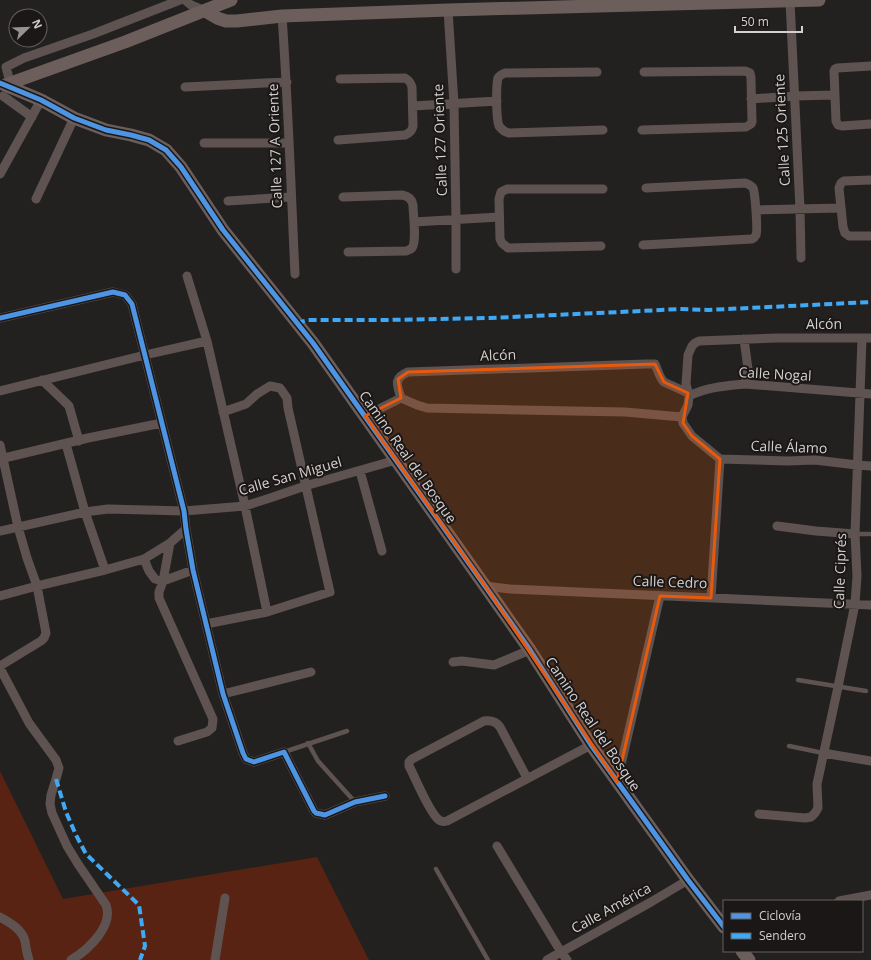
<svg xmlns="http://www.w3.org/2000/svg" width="871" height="960" viewBox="0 0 871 960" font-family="'Open Sans',sans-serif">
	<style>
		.green { fill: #582312 }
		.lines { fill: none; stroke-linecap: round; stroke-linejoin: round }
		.lane { stroke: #5e5350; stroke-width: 4.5 }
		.street { stroke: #5e5350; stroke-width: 9 }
		.secondary { stroke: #6c5e5a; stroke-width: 13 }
		.quiet { stroke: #3fa9f5; stroke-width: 4; stroke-dasharray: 8 4; stroke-linecap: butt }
		.cycleway-casing { stroke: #1b1716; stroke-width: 8 }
		.cycleway { stroke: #4d94e3; stroke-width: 5 }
		.marked { fill: #e8590c; fill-opacity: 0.2; stroke: #e8590c; stroke-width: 3; stroke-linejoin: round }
		.labels { text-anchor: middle; stroke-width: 4; stroke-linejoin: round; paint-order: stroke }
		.street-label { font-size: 14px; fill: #d3d0cf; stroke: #1b1716 }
	</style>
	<rect width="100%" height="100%" fill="#232120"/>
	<path class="green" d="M0,771L63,899L317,857L369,960H0Z"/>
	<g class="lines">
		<path class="lane" d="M855,534H871
			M798,680L866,691
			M308,743L318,761L355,802
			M789,746L823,753
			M284,752L347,731
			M436,869L488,960"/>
		<path class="street" d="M185,0L191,5L205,11
			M790,1L800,209L801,258
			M448,10L454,104L456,220V269
			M282,16C288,102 291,188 295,274
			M871,66L837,68L835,69L834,71L836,121L838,125L842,126L871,124
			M597,72L505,73C502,74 500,75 498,78C496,85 496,119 499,126C502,130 504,132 509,133L603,130
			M10,82L6,67L24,58L93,34L180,0
			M185,87L287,82
			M3,96L32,117
			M751,99L794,96L835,95
			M413,106L497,101
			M642,130L746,127L751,124L752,122L751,78L750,73L745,71L644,72
			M338,140L405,135C410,133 412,131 413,126L412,87C411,83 410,81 405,78L340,79
			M204,143H288
			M0,174L41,100
			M871,180L844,181L841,183L839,188L843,227L845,233L849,236H871
			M343,197L402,195C408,196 412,199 413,205C413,214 417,241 412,248C410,250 409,250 406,251L348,252
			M36,199L74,118
			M228,201L291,197
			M756,210L841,208
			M414,222L499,217
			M643,245L752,239C754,238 755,237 756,235C758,230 755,192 753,188C751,185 748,184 745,183L646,188
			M601,246L508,248L502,243L500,239L499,199L501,192L507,189H603
			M187,276L207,341L245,506L267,612
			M0,318L113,292L125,295L132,304L184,511L186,529L193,570L223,694L243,753L246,759L254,762L284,752L314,811L316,813L325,815L355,802L385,796
			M744,339L748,369L745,384
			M42,380L64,401L69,406L79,441
			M0,391L145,355L207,341
			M689,396L686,384L688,355L692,346L695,343L699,341L778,338H871
			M401,398L417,405L427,408L625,412L682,417
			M365,416L401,398C397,385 393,378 408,372L646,364H655C658,370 659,377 664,382L688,393
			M682,417L688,405L689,396C707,387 725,386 745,384L871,394
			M682,417L683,423L692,436L720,459
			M66,444L85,512L105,570
			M0,445L18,527L27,558L37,586L46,633L44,638L41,641L0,666
			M0,459L88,438L162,423
			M720,459L788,461L815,460L857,465L871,466
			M360,471L382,551
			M777,526L816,531L855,534
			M0,531L85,512L108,509L184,511L245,506L273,497L305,486L396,460
			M170,543L163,581L159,592V598L213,719L212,728L207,732L178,741
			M144,559L149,571L155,579L163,581L193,570
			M485,586L510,589L871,605
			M0,596L37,586L105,570L144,559L170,543L186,529
			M711,598L720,459
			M206,624L267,612L330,592L288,408L287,398L280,388L270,386L257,394L246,404L223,412
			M453,662L462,661L494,665L530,650
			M0,668L29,723L56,760L59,768L56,779L51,795L50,804L52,813L67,846L78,864L106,905C114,926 88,950 71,960
			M223,694L311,672
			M823,753L871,761
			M527,778L500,727C496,721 491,720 484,721L412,759L409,762V766C415,777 429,812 438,819C441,822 443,822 447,821L591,745
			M617,782L660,596
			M759,814L805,818L811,817L815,813L818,808L817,784L838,687L855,604L857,576L855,534L862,338
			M497,846L561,952L567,960
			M839,901L871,895
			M0,917C10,923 22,929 25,941C26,948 27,954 29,960
			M215,960L225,898
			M547,960L651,902L688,880"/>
		<path class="secondary" d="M205,11L217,18L226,21H237L282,16L448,10L819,0
			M5,85L41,100L74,118L106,130L131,135L149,140L166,150L181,167L223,230L313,343L485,586L530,650L591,745L688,880L724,927
			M5,85L125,42L231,0
			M742,951L749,960"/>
		<path class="quiet" d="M297,323L308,320H386L490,318L641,311L680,309L708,310L871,302
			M56,779L66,812L76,835L86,854L139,905L145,946L140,960"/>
		<defs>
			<path id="cycleway" d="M0,83L41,100L74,118L106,130L131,135L149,140L166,150L181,167L223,230L313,343L485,586L530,650L591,745L688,880L724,927
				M0,318L113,292L125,295L132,304L184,511L186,529L193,570L223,694L243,753L246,759L254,762L284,752L314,811L316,813L325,815L355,802L385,796"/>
		</defs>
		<use href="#cycleway" class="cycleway-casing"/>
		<use href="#cycleway" class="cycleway"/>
	</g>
	<path class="marked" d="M655,364L664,382L688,393L683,423L692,436L720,459L711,598L660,596L617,782L485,586L365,416L401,398L398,379L408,372Z"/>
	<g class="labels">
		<g class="street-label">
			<text transform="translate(782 130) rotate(-93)" y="5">Calle 125 Oriente</text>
			<text transform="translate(440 140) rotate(-92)" y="5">Calle 127 Oriente</text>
			<text transform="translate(275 146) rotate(-92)" y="5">Calle 127 A Oriente</text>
			<text x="824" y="329">Alcón</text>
			<text transform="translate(498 355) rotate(-2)" y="5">Alcón</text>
			<text transform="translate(775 374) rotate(3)" y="5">Calle Nogal</text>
			<text transform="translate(789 447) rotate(2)" y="5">Calle Álamo</text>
			<text transform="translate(408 457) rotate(55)" y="5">Camino Real del Bosque</text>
			<text transform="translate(290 476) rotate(-16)" y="5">Calle San Miguel</text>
			<text transform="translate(840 571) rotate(-88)" y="5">Calle Ciprés</text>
			<text transform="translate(670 582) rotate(2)" y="5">Calle Cedro</text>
			<text transform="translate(593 724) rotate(56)" y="5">Camino Real del Bosque</text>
			<text transform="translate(611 908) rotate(-29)" y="5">Calle América</text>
		</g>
	</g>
	<rect x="723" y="900" width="140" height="52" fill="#1b1716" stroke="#656160"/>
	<rect x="731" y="913" width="20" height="6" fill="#4d94e3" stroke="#656160"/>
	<text x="759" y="920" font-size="12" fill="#d3d0cf">Ciclovía</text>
	<rect x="731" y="933" width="20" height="6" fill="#3fa9f5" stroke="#656160"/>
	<text x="759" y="940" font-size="12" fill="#d3d0cf">Sendero</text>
	<g transform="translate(28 28) rotate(67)"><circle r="19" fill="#1b1716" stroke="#656160"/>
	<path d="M0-3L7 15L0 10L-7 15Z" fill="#959392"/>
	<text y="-6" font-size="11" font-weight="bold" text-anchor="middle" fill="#d3d0cf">N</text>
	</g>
	<path d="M735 26v6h67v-6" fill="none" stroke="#d3d0cf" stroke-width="2"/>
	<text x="741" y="26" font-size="12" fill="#d3d0cf" stroke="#1b1716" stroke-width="3" paint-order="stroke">50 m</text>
</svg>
